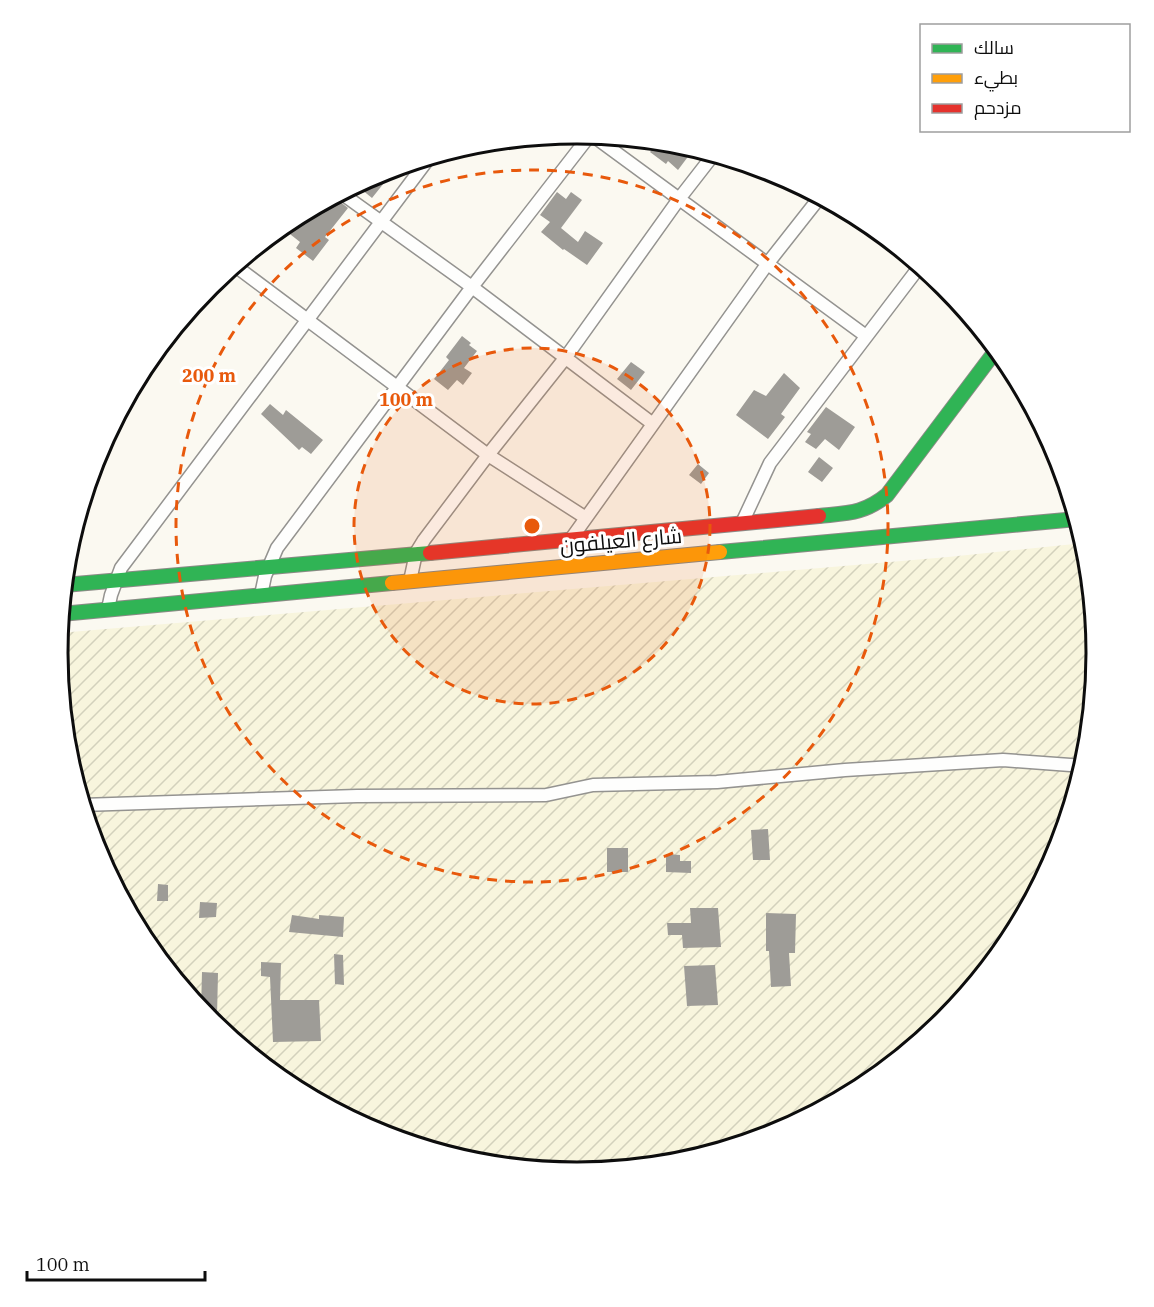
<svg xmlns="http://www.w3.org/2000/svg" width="1154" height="1307" viewBox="0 0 1154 1307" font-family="'IBM Plex Serif',Cairo,serif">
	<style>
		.farmland { fill: url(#farmland-furrows) }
		.building { fill: #9e9c97 }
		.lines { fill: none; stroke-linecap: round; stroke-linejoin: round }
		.street-casing { stroke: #949390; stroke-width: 15 }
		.fast-casing { stroke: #8b8a86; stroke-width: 16 }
		.slow-casing { stroke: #8b8a86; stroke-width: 16 }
		.jam-casing { stroke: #8b8a86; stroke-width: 16 }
		.street { stroke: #fefefd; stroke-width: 12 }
		.fast { stroke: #30b455; stroke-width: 14 }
		.slow { stroke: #ff9f0a; stroke-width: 14 }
		.jam { stroke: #e5322d; stroke-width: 14 }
		.ring { fill: none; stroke: #e8590c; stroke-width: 3; stroke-dasharray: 10 8 }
		.labels { text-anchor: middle; stroke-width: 6; stroke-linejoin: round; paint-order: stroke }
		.street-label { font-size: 21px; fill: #0d0d0d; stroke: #fff }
		.rim { fill: none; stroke: #0d0d0d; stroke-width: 3 }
		.centre { fill: #e8590c; stroke: #fff; stroke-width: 3 }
		.ring-label { font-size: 18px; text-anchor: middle; font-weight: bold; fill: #e8590c; stroke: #fff; stroke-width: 6; stroke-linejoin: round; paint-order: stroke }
	</style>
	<defs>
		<pattern id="farmland-furrows" width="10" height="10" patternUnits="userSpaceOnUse" patternTransform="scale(1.5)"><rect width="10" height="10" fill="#f8f5dd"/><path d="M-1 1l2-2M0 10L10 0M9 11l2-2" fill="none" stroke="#d3d1bc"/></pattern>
	</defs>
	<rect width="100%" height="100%" fill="#fbf9f1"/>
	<path class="farmland" d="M1084,543L1087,552L1097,654L1087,755L1057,853L1009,943L944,1021L866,1086L776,1134L678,1164L577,1173L475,1163L378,1134L288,1086L209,1021L144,942L96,852L67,755L57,653L59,633L948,557Z"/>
	<path class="building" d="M659,142L676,143L690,154L678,170L668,161L666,164L650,152Z
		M396,168L372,198L356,185L378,173Z
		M557,192L566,199L571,192L582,200L561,228L578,242L585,231L603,243L587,265L564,249L563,250L541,232L550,222L540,215Z
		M334,197L348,208L325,237L329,240L313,261L296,248L300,242L281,227L288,221Z
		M462,336L471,343L469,345L477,351L464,368L472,373L463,385L457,380L448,390L434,379L449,360L446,357Z
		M631,362L645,372L631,390L617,379Z
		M784,373L800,388L781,414L785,417L768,439L736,415L754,390L766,396Z
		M270,404L283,415L286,410L323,440L311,454L302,447L299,450L261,414Z
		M826,407L855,427L839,450L825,439L816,449L805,442L811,434L807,432Z
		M819,457L833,468L822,482L808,472Z
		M698,464L709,473L701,484L689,475Z
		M768,829L770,860H753L751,830Z
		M607,848H628V872H607Z
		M666,854L680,855V861H691V873L666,872Z
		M158,884L168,885V901H157Z
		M200,902L217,903L216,917L199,918Z
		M690,908H718L721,947L683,948L682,935H668L667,923H691Z
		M766,913L796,914L795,953H789L791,986L771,987L769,951H766Z
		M292,915L319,919V915L344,917L343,937L289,932Z
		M334,954L343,955L344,985L335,984Z
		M261,962L281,963L280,1000H319L321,1041L273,1042L270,977L261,976Z
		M715,965L718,1005L687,1006L684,966Z
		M202,972L218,973L217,1016L204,1015L201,1011Z"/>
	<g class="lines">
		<defs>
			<path id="street" d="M592,135L866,336
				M341,193L472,287L653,424
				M234,265L488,455L586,518
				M742,523L770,463L920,266
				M571,539L768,263L820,197
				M410,581L416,553L424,540L488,455L566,357L679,199L714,154
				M261,595L265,576L277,548L472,287L590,135
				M108,609L111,595L121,568L429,158
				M82,805L357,796L546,795L593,785L717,782L845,770L1003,760L1084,766"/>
			<path id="fast" d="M819,516C847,513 864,514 887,495L997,349
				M720,552L1077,519
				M64,585L430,553
				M61,614L392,583"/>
			<path id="slow" d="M392,583L720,552"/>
			<path id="jam" d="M430,553L819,516"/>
		</defs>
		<use href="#street" class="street-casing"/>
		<use href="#fast" class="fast-casing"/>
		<use href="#slow" class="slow-casing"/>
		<use href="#jam" class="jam-casing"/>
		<use href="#street" class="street"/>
		<use href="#fast" class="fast"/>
		<use href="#slow" class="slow"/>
		<use href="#jam" class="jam"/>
	</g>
	<circle cx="532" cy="526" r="178" fill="#e8590c" fill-opacity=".12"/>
	<g class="ring">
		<circle cx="532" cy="526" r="178"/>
		<circle cx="532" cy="526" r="356"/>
	</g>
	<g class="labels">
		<g class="street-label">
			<text transform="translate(621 541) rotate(-5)" y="7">شارع العيلفون</text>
		</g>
	</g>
	<path d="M0 0H1154V1307H0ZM68 653a509 509 0 1 1 1018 0a509 509 0 1 1-1018 0Z" fill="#fff" fill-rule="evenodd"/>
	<path class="rim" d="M68 653a509 509 0 1 1 1018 0a509 509 0 1 1-1018 0Z"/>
	<circle cx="532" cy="526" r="9" class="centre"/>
	<g class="ring-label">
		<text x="209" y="382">200 m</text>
		<text x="406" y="406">100 m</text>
	</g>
	<rect x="920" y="24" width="210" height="108" fill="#ffffff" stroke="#9e9e9e" stroke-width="1.5"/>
	<rect x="932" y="44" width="30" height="9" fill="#30b455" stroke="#9e9e9e" stroke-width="1.5"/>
	<text x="974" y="54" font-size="18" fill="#0d0d0d">سالك</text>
	<rect x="932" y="74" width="30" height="9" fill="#ff9f0a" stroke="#9e9e9e" stroke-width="1.5"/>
	<text x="974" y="84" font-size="18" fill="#0d0d0d">بطيء</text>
	<rect x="932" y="104" width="30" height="9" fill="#e5322d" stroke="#9e9e9e" stroke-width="1.5"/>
	<text x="974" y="114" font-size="18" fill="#0d0d0d">مزدحم</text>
	<path d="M27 1271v9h178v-9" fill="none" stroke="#0d0d0d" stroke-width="3"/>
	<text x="36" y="1271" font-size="18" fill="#0d0d0d" stroke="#ffffff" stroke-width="4.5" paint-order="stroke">100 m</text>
</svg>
